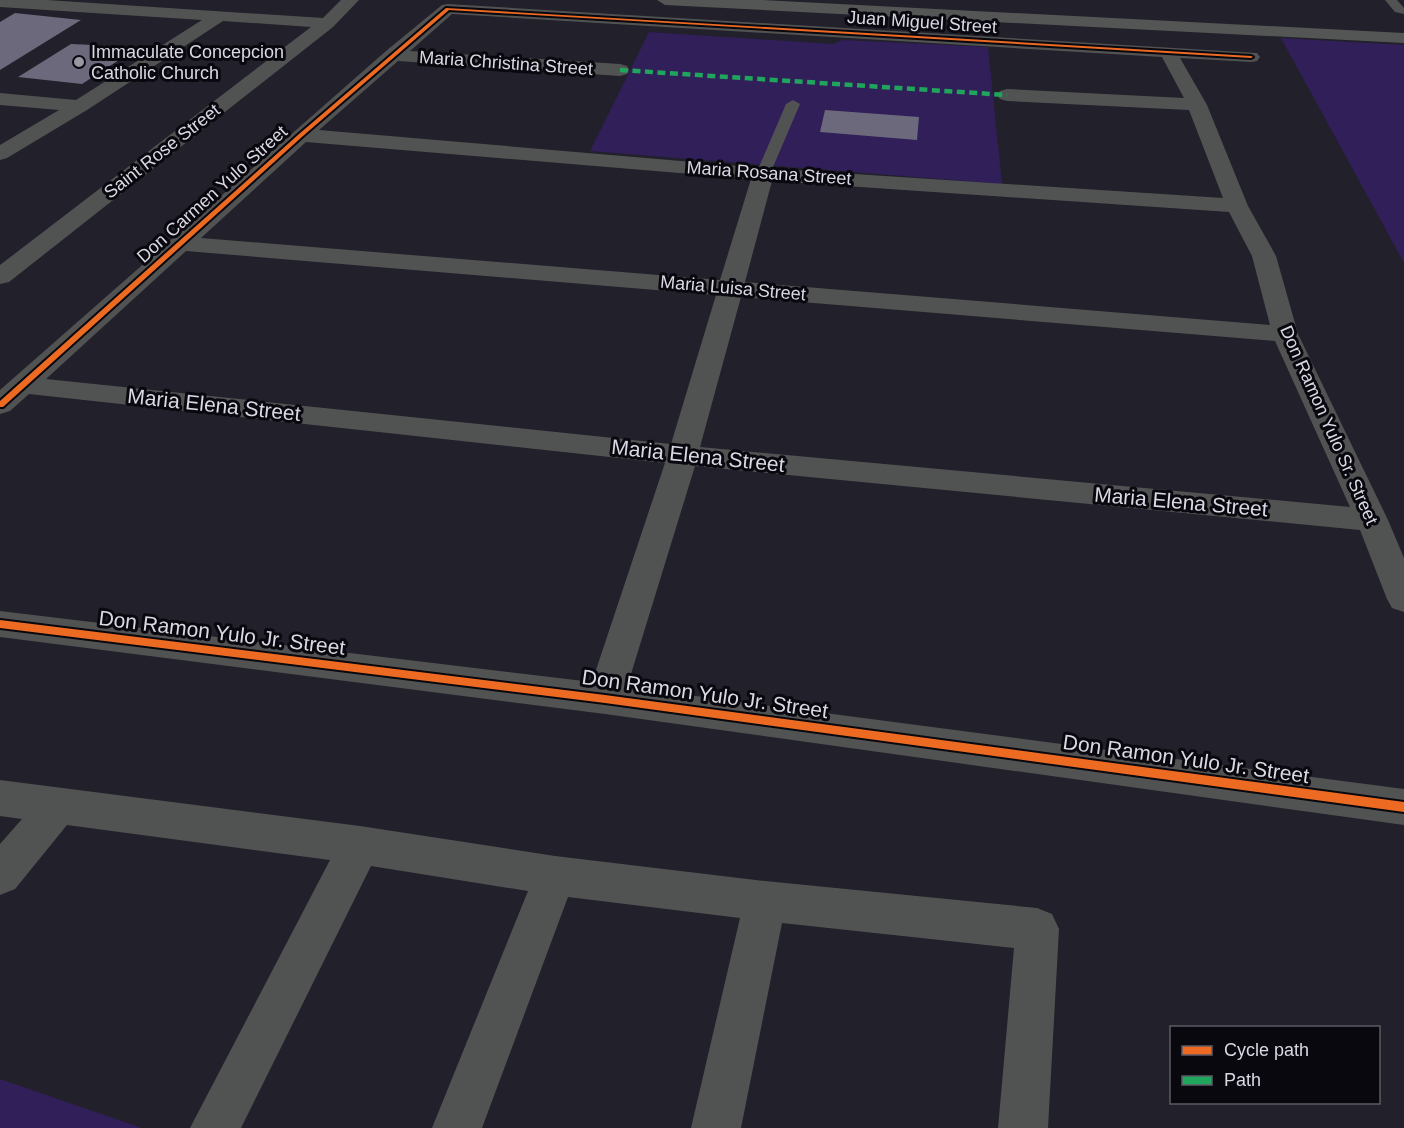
<svg xmlns="http://www.w3.org/2000/svg" width="1404" height="1128" viewBox="0 0 1404 1128" font-family="Arial,sans-serif">
	<style>
		.green { fill: #301f58 }
		.building { fill: #6d697c }
		.lines { fill: none; stroke-linecap: round; stroke-linejoin: round }
		.lane { fill: #515353; fill-rule: evenodd }
		.street { fill: #515353; fill-rule: evenodd }
		.secondary { fill: #535654; fill-rule: evenodd }
		.quiet { stroke: #20a55d; stroke-width: 4.5; stroke-dasharray: 8 4.5; stroke-linecap: butt }
		.cycleway-casing { stroke: #09080f; stroke-width: 4 }
		.cycleway { fill: #ed6a23; fill-rule: evenodd }
		.poi-dot { fill: #9998a2; stroke: #09080f; stroke-width: 2 }
		.labels { text-anchor: middle; stroke-width: 6; stroke-linejoin: round; paint-order: stroke }
		.far-street-label { font-size: 18px; fill: #d9d8e3; stroke: #09080f }
		.far-poi-label { font-size: 18px; fill: #d9d8e3; stroke: #09080f; text-anchor: start }
		.street-label { font-size: 21px; fill: #d9d8e3; stroke: #09080f }
	</style>
	<rect width="100%" height="100%" fill="#22202a"/>
	<path class="green" d="M649,32L833,44L843,40L988,47L1002,184L590,151Z
		M1281,38L1404,45V263Z
		M0,1079L142,1128H0Z"/>
	<path class="building" d="M15,13L81,20L0,70V22Z
		M71,44L139,47L82,84L18,77Z
		M825,110L919,117L917,140L820,132Z"/>
	<g class="lines">
		<path class="lane" d="M1385,0H1397L1404,8V14L1395,12Z
			M793,100L800,104L770,174L763,178L758,177L756,174L786,104Z"/>
		<path class="street" d="M0,0H47L323,18L341,0H359L333,27L9,282L0,284V265L311,27L223,21L87,110L7,158L0,160V145L59,110L0,105V93L76,100L202,20L0,7Z
			M448,4L1257,53L1260,57L1257,61L1251,62L1180,58L1207,105L1248,206L1276,256L1298,334L1388,520L1404,558V612L1392,608L1387,599L1360,530L695,466L627,687L1404,789V825L605,714L0,637V611L592,682L665,463L29,394L10,411L0,414V390L386,51L442,5ZM452,14L1162,57L1184,98L1007,89L1000,91L997,95L1000,99L1007,101L1189,110L1223,198L763,168L319,130L398,61L620,76L627,74L629,70L627,66L620,64L410,51ZM306,142L751,179L720,280L201,238ZM772,181L1229,212L1252,256L1270,325L745,282ZM186,251L716,295L671,444L46,379ZM741,297L1275,341L1350,507L700,447Z
			M0,780L360,826L555,856L765,881L1037,908L1052,914L1059,929L1048,1128H998L1014,948L782,923L741,1128H691L740,918L568,897L482,1128H432L528,891L371,866L241,1128H190L330,860L67,825L15,889L0,895V844L22,819L0,816Z"/>
		<path class="secondary" d="M657,0H762L1404,33V43L665,5Z"/>
		<path class="quiet" d="M620,70L1007,95"/>
		<defs>
			<path id="cycleway" d="M446,8L1251,56L1253,57L1251,58L449,10L303,136L3,407H0V401L299,134Z
				M0,620L605,695L1404,802V812L605,703L0,628Z"/>
		</defs>
		<use href="#cycleway" class="cycleway-casing"/>
		<use href="#cycleway" class="cycleway"/>
	</g>
	<circle class="poi-dot" cx="79" cy="62" r="6"/>
	<g class="labels">
		<g class="far-street-label">
			<text transform="translate(922 22) rotate(4)" y="6">Juan Miguel Street</text>
			<text transform="translate(506 63) rotate(4)" y="6">Maria Christina Street</text>
			<text transform="translate(162 151) rotate(-38)" y="6">Saint Rose Street</text>
			<text transform="translate(769 173) rotate(4)" y="6">Maria Rosana Street</text>
			<text transform="translate(212 194) rotate(-42)" y="6">Don Carmen Yulo Street</text>
			<text transform="translate(733 288) rotate(5)" y="6">Maria Luisa Street</text>
			<text transform="translate(1329 425) rotate(66)" y="6">Don Ramon Yulo Sr. Street</text>
		</g>
		<g class="far-poi-label">
			<text x="91" y="58">Immaculate Concepcion<tspan x="91" dy="21">Catholic Church</tspan></text>
		</g>
		<g class="street-label">
			<text transform="translate(214 405) rotate(6)" y="7">Maria Elena Street</text>
			<text transform="translate(698 456) rotate(6)" y="7">Maria Elena Street</text>
			<text transform="translate(1181 502) rotate(5)" y="7">Maria Elena Street</text>
			<text transform="translate(222 633) rotate(7)" y="7">Don Ramon Yulo Jr. Street</text>
			<text transform="translate(705 694) rotate(8)" y="7">Don Ramon Yulo Jr. Street</text>
			<text transform="translate(1186 759) rotate(8)" y="7">Don Ramon Yulo Jr. Street</text>
		</g>
	</g>
	<rect x="1170" y="1026" width="210" height="78" fill="#09080f" stroke="#5c5b64" stroke-width="1.5"/>
	<rect x="1182" y="1046" width="30" height="9" fill="#ed6a23" stroke="#5c5b64" stroke-width="1.5"/>
	<text x="1224" y="1056" font-size="18" fill="#d9d8e3">Cycle path</text>
	<rect x="1182" y="1076" width="30" height="9" fill="#20a55d" stroke="#5c5b64" stroke-width="1.5"/>
	<text x="1224" y="1086" font-size="18" fill="#d9d8e3">Path</text>
</svg>
